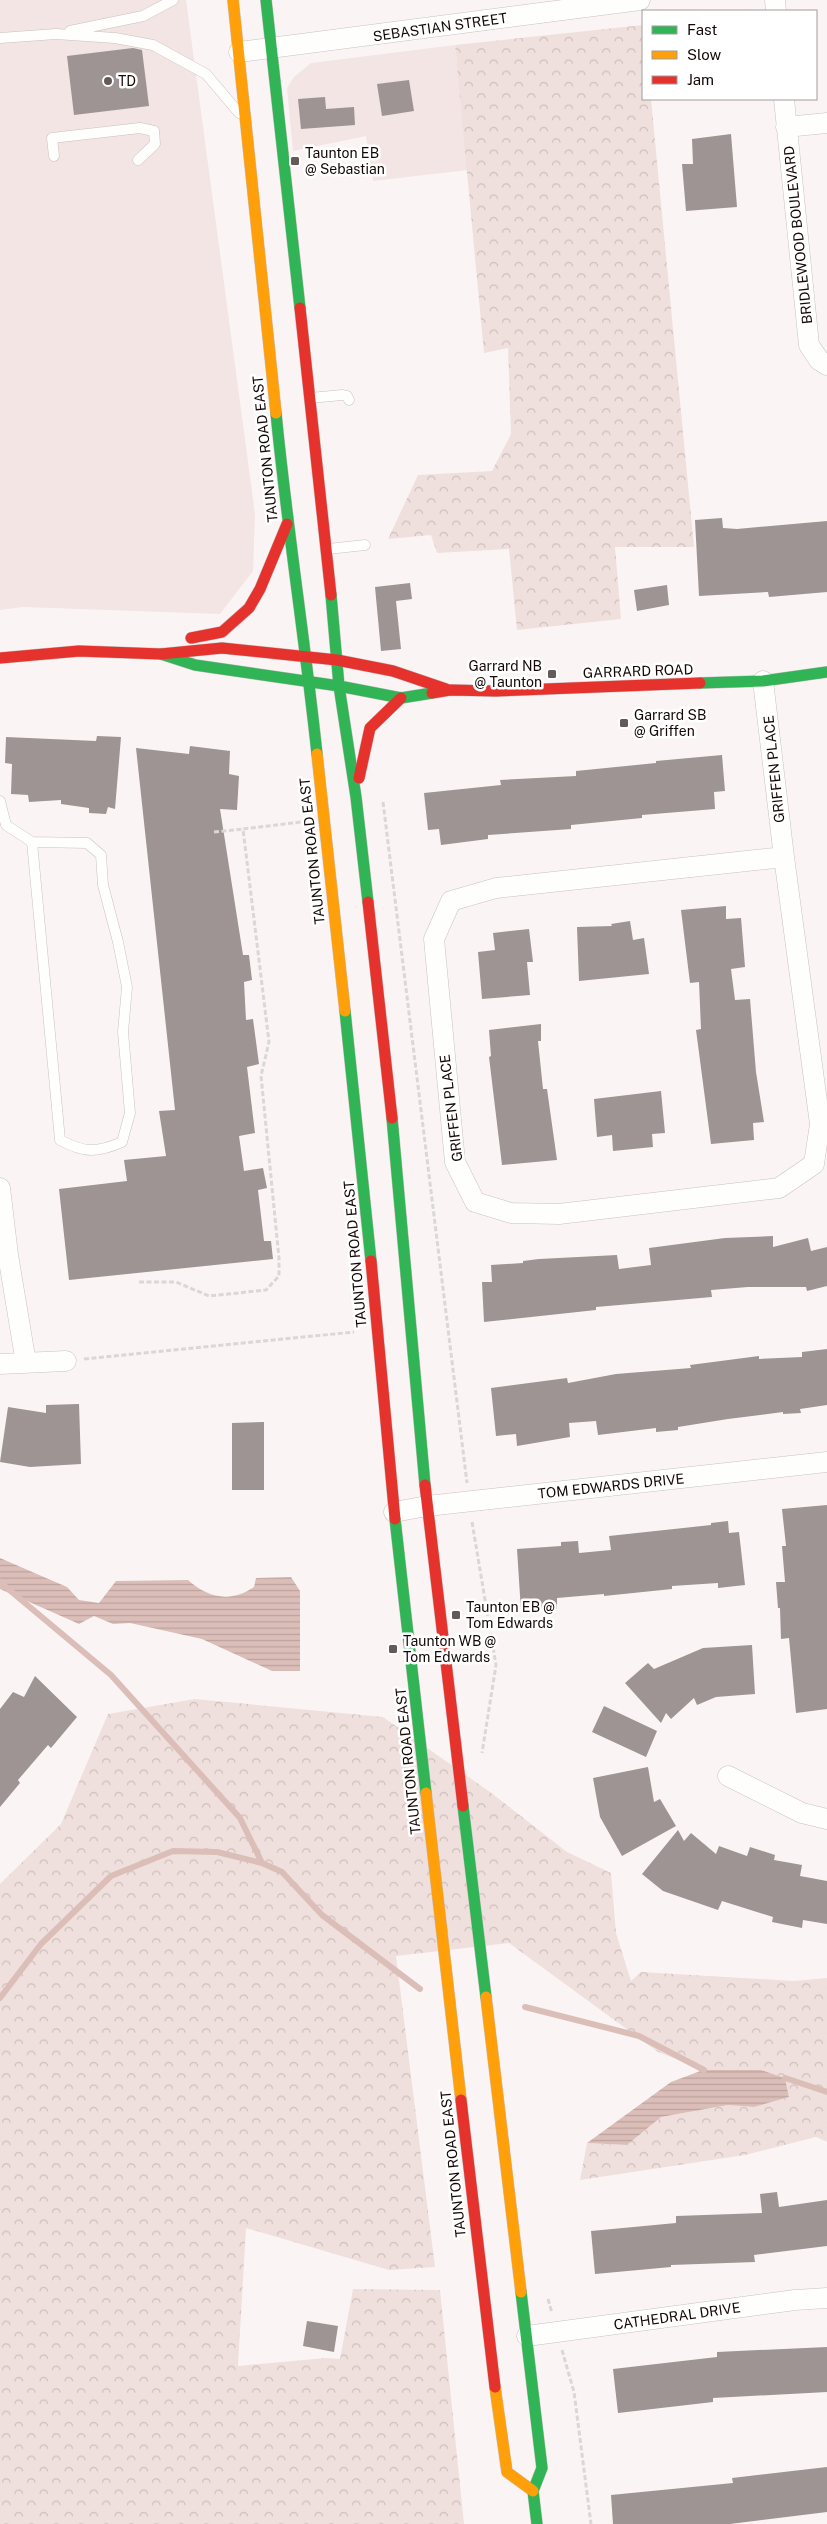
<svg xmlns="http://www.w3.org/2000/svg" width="827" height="2524" viewBox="0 0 827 2524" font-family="'Public Sans',sans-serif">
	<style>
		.built { fill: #f2e5e3 }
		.forest { fill: url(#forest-crowns) }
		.water { fill: url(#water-rules) }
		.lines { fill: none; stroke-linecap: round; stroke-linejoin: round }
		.stream { stroke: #dcbeb9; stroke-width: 6 }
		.building { fill: #9d9493 }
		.lane-casing { stroke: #cac0bf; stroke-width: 11 }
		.street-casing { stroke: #cac0bf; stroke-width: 21 }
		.fast-casing { stroke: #cac0bf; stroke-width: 12 }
		.slow-casing { stroke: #cac0bf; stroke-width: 12 }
		.jam-casing { stroke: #cac0bf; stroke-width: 12 }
		.path { stroke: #dad7d7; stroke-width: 3; stroke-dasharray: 5 2.5; stroke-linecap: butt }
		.lane { stroke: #fefefd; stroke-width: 10 }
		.street { stroke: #fefefd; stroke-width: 20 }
		.fast { stroke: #30b455; stroke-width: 11 }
		.slow { stroke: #ff9f0a; stroke-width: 11 }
		.jam { stroke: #e5322d; stroke-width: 11 }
		.poi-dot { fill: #645b59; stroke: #fff; stroke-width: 2 }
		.labels { text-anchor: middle; stroke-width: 5; stroke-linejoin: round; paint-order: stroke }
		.street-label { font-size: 14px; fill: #140806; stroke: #fff }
		.poi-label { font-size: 14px; fill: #140806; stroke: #fff; text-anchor: start }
	</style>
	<defs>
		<pattern id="forest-crowns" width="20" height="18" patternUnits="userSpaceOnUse" patternTransform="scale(1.25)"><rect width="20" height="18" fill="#f0e0dd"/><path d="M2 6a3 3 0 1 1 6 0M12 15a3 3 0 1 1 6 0" fill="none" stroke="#cdbfbc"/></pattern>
		<pattern id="water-rules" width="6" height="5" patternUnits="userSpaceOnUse" patternTransform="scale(1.25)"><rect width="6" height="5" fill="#dcbeb9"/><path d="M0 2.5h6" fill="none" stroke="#bca29e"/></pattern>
	</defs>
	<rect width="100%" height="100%" fill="#faf5f4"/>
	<path class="built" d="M0,0H186L255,514L253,571L220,614L23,607L0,610Z
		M455,45L468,170L373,181L366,136L293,151L287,88L294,77L311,63Z"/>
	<path class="forest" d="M643,25V99H651L694,547H615L621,619L517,630L509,549L437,553L431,535L388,539L418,475L492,471L511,434L508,348L484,353L455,45Z
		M195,1699L383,1717L490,1792L567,1852L611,1873L616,1933L631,1981L641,1972L794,1981L827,1978V2142L816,2137L745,2155L580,2180L587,2143L627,2145L661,2117L728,2105L754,2107L789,2097L785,2078L761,2070H704L658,2052L509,1943L396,1956L435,2267L389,2270L246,2228L238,2366L326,2358L340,2359L353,2289L440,2290L464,2524H0V1884L61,1824L108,1714Z"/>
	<path class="water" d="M0,1558L67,1587L79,1600L99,1603L116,1581L188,1580C208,1598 231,1603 254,1587L256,1578L291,1577L300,1591V1671H272L202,1639L130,1623L113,1624L94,1616L79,1624L0,1589Z
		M703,2070H761L785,2078L789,2097L754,2107L728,2105L661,2117L627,2145L587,2143L671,2082Z"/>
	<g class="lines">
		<path class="stream" d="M0,1582L111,1675L240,1818L262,1863
			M0,1998L41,1944L111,1876L173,1851L217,1852L262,1863L282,1872L322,1915L420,1989
			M525,2007L639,2036L704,2070
			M785,2078L827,2092"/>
	</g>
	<path class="building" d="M133,48L142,50L149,106L74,115L67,56Z
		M409,80L414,111L382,116L377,84Z
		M325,97L326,109L354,107L355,125L301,129L298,99Z
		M731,134L737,207L686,211L682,164H693L692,139Z
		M722,518L723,528L737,529L827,521V592L769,597L768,592L699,596L695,520Z
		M410,583L412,599L396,601L401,649L381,651L375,587Z
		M667,585L669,605L637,611L634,590Z
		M97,736L121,737L115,809L108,807L106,814L89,813V808L61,804V800L29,802L28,795L11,794L12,764L5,763L6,737L96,741Z
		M190,746L230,751L229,774L239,776L237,810L220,809L243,955H249L252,980L244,982L246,1020L253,1019L259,1064L247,1067L255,1133L239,1136L244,1171L263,1168L267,1188L258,1190L264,1241H271L273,1259L69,1280L59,1189L127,1181L124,1160L166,1156L159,1111L175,1110L136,748L189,754Z
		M722,755L725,791L714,792L715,809L642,815V818L571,825V829L488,835V839L441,845L439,829L428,830L424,793L501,785L500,780L576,776V771L656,763V761Z
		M726,906V919L741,918L745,967L731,969L735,1000L750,999L756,1072L764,1122L753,1123L754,1140L711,1144L696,1030L701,1029L699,982L690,983L681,910Z
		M630,921L633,940L644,938L649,974L579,981L577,927L612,926L611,924Z
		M529,929L533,962H527L530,995L482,999L478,952L495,950L493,933Z
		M541,1024V1041H538L543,1089H547L557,1160L502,1165L489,1057L491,1056L489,1030Z
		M661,1091L665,1133L652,1134L653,1147L613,1151L612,1135L597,1137L594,1099Z
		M773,1236V1247L808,1238L811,1251L827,1247V1286L807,1291L806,1287H748L711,1290L712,1297L596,1307V1310L484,1322L482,1282H492L491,1265L523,1263V1261L539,1259L617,1255L619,1269L651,1265L649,1248L725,1238Z
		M827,1349V1405L800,1409L801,1413L783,1414V1412L728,1419L678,1427V1430L656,1432V1428L598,1435L596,1421L569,1423L570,1437L517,1446L516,1434L496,1436L491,1388L567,1378L568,1383L616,1374L691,1368L690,1365L759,1356V1359L802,1357V1352Z
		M79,1404L81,1464L30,1467L0,1462L8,1407L46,1413V1405Z
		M264,1422V1490H232V1423Z
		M827,1505V1709L796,1713L789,1638L781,1639L780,1608H778L776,1582H785L782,1546H786L782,1509Z
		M728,1521L729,1533L739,1532L745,1585L718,1588V1583L672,1586V1589L604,1596V1594L557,1598V1609L521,1611L517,1549L561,1546V1542L578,1541L579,1553L611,1550L609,1536L711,1525V1523Z
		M752,1645L755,1694L716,1697L697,1705L694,1698L671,1719L666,1713L661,1723L625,1683L648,1663L654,1669L703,1648Z
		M35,1676L77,1717L51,1748L48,1745L18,1780L20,1783L0,1807V1709L13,1692L24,1697Z
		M604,1706L657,1731L646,1757L592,1732Z
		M648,1767L654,1802L660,1799L676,1826L622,1856L600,1817L593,1778Z
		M678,1830L684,1841L691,1833L716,1854L719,1846L747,1856L750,1847L775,1855L774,1860L802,1865L800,1876L827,1881V1924L803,1920L802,1928L772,1922L773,1917L722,1901L718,1910L663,1891L642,1874Z
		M777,2192L779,2207L827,2200V2246L754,2255L755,2262L671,2265V2267L595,2274L591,2231L676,2223V2216L762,2213L760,2194Z
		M307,2321L338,2326L334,2352L303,2346Z
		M827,2347V2392L713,2398V2402L618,2413L613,2369L717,2357V2352Z
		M827,2467V2512L730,2524H613L611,2495L733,2483L732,2478Z"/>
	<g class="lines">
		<defs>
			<path id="lane" d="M70,31L143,16L173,0
				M0,38L56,34L115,38L153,45L206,74L239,113
				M54,156L52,138L140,128L154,131L155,144L138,160
				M310,398L342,395L347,396L349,400
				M328,549L365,545
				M0,801L6,825L32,842L87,843L101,855L103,885L118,942L127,987L123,1032L130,1113L122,1142C97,1153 84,1153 60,1140L32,842"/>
			<path id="street" d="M775,0L776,11
				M239,52L640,0
				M784,99L809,345L819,360L827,365
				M786,127L827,123
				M763,681L784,857L820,1124L814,1164L779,1188L559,1214L511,1213L475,1202L455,1162L434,939L451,901L496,888L784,857
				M0,1188L8,1255L26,1363
				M0,1364L66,1361
				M394,1512L427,1506L827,1462
				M728,1776L802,1813L827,1819
				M527,2336L795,2300L827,2298"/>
			<path id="fast" d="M266,0L300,308
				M276,413C287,527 305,640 317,754
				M331,595L339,686L356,797L368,902
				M161,654L195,665L339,686L401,698L432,693
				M700,683L763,681L827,672
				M345,1011L371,1261
				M392,1118L425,1485
				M395,1519L426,1793
				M463,1806L486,1997
				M521,2292L542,2468L533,2491L537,2524"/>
			<path id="slow" d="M233,0L276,413
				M317,754L345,1011
				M426,1793L461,2100
				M486,1997L521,2292
				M495,2387L507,2472L533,2491"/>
			<path id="jam" d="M300,308L331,595
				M191,638L222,632L249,608L260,589L287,524
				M0,658L79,651L161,654L222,648L337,660L393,671L446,689
				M432,693L450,690L496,691L700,683
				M359,778L370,728L401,698
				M368,902L392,1118
				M371,1261L395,1519
				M425,1485L463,1806
				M461,2100L495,2387"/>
		</defs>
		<use href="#lane" class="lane-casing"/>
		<use href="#street" class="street-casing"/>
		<use href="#fast" class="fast-casing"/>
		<use href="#slow" class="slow-casing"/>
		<use href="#jam" class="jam-casing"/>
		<path class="path" d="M383,802L467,1483
			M214,832L243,829
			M139,1282H176L209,1296L266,1290L279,1276V1258L261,1076L269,1042L243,829L301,822
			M84,1359L354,1332
			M472,1522L496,1665L482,1753
			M548,2299L552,2313
			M562,2350L574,2392L591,2524"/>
		<use href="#lane" class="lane"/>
		<use href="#street" class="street"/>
		<use href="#fast" class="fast"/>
		<use href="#slow" class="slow"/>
		<use href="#jam" class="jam"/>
	</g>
	<g class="poi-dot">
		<circle cx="108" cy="81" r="5"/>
		<rect x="290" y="156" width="10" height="10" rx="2.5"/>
		<rect x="547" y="669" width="10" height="10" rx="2.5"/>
		<rect x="619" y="718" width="10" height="10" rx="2.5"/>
		<rect x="451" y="1610" width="10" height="10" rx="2.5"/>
		<rect x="388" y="1644" width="10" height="10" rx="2.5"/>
	</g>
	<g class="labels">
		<g class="street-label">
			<text transform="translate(440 27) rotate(-8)" y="5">SEBASTIAN STREET</text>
			<text transform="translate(798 235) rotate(-96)" y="5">BRIDLEWOOD BOULEVARD</text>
			<text transform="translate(265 449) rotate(-96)" y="5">TAUNTON ROAD EAST</text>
			<text transform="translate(638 671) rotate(-2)" y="5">GARRARD ROAD</text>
			<text transform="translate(774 769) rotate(-96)" y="5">GRIFFEN PLACE</text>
			<text transform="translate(312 851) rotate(-96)" y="5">TAUNTON ROAD EAST</text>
			<text transform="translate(451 1108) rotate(-97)" y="5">GRIFFEN PLACE</text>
			<text transform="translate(355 1254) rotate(-95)" y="5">TAUNTON ROAD EAST</text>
			<text transform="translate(611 1486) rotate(-6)" y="5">TOM EDWARDS DRIVE</text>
			<text transform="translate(408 1761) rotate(-96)" y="5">TAUNTON ROAD EAST</text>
			<text transform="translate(453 2164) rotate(-96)" y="5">TAUNTON ROAD EAST</text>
			<text transform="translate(677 2316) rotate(-8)" y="5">CATHEDRAL DRIVE</text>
		</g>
		<g class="poi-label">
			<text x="118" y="86">TD</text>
			<text x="305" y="158">Taunton EB<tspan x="305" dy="16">@ Sebastian</tspan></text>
			<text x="542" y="671" text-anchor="end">Garrard NB<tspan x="542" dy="16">@ Taunton</tspan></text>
			<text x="634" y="720">Garrard SB<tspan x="634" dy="16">@ Griffen</tspan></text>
			<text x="466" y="1612">Taunton EB @<tspan x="466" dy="16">Tom Edwards</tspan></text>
			<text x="403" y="1646">Taunton WB @<tspan x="403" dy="16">Tom Edwards</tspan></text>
		</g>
	</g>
	<rect x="642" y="10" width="175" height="90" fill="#ffffff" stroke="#a19c9b"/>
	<rect x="652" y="26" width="25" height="8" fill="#30b455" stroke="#a19c9b"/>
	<text x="687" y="35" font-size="15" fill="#140806">Fast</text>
	<rect x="652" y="51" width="25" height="8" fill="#ff9f0a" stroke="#a19c9b"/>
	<text x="687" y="60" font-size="15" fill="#140806">Slow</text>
	<rect x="652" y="76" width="25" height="8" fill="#e5322d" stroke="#a19c9b"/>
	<text x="687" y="85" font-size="15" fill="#140806">Jam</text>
</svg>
